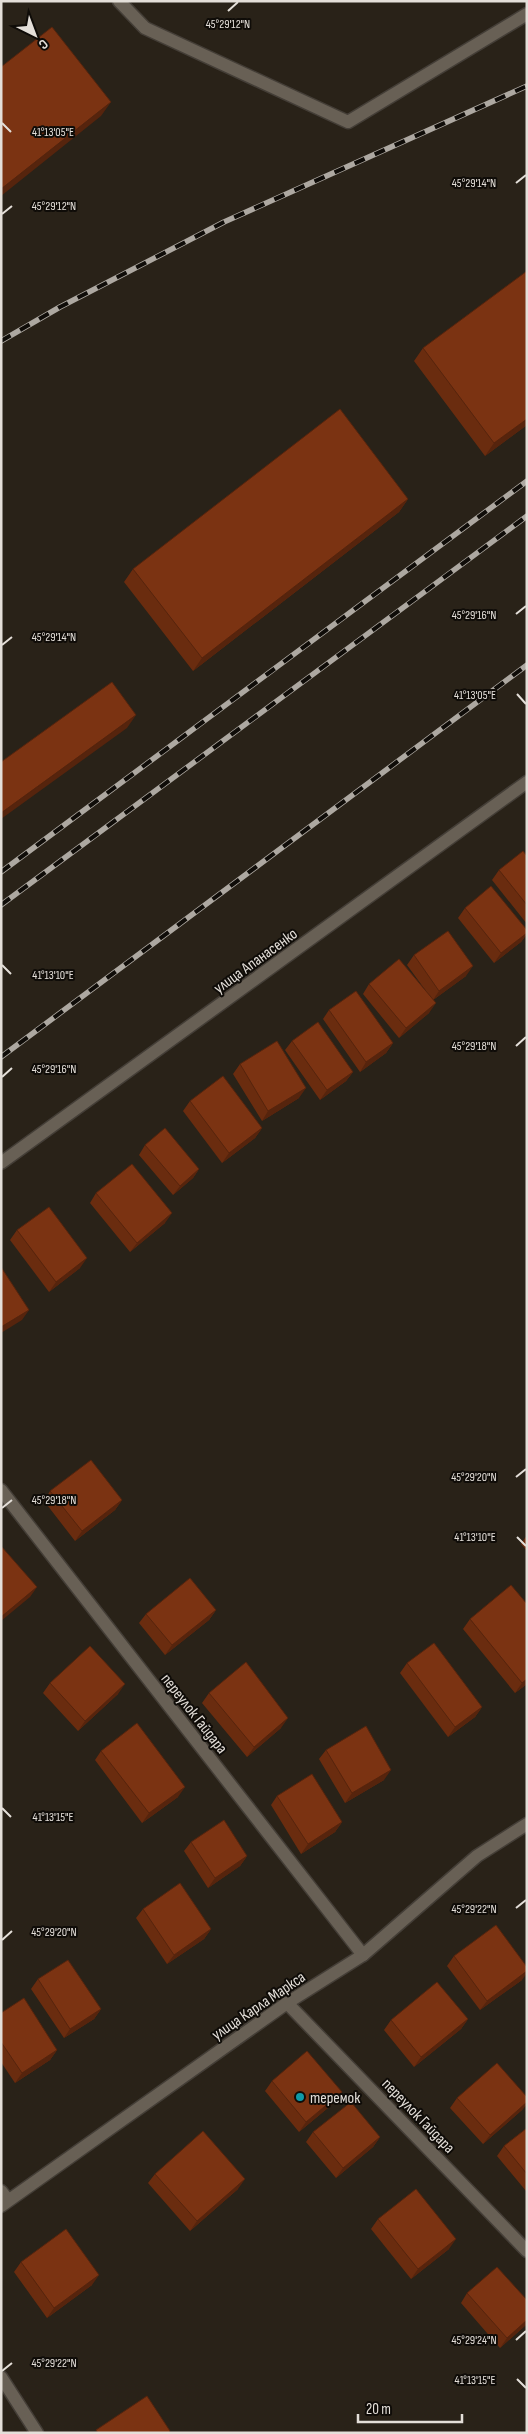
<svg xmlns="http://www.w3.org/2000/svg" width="528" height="2434" viewBox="0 0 528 2434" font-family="'Sofia Sans Condensed',sans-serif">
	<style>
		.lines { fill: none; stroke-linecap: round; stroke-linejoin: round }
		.street-casing { stroke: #443e37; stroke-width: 15 }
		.secondary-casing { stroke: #443e37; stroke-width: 15 }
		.street { stroke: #686055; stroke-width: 12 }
		.secondary { stroke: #686055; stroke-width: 12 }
		.rail-casing { stroke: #ada8a1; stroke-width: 5.5 }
		.rail { stroke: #0f0c08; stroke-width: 4; stroke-dasharray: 11; stroke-linecap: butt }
		.wall { fill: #6a2c0f }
		.shaded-wall { fill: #56240d }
		.building { fill: #7b3312; stroke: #56240d }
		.ticks { fill: none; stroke: #e4dfd9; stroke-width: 2 }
		.culture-dot { fill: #0f9aa8; stroke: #0f0c08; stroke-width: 2 }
		.labels { text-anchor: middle; stroke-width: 4; stroke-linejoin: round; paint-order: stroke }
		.street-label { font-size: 16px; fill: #e4dfd9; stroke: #0f0c08 }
		.poi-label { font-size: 16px; fill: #e4dfd9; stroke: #0f0c08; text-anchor: start }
		.ticks-label { font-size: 12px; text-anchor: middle; fill: #e4dfd9; stroke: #0f0c08; stroke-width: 4; stroke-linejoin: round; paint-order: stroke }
	</style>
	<rect width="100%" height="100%" fill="#292218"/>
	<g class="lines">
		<defs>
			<path id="street" d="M119,1L145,28L348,122L527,14
				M1,1163L527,782
				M1,1490L363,1955
				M287,2003L527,2251
				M1,2191L8,2200
				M1,2377L37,2433"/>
			<path id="secondary" d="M1,2206L287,2003L363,1955L477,1856L527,1824"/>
		</defs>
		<use href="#street" class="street-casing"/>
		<use href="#secondary" class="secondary-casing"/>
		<use href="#street" class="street"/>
		<use href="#secondary" class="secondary"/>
		<defs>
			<path id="rail" d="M1,341L60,307L224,222L527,86
				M1,872L527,481
				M1,905L527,516
				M1,1057L527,665"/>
		</defs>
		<use href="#rail" class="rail-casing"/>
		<use href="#rail" class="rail"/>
	</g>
	<path class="wall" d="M423,348L527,425L485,456L414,361Z
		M408,499L399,512L193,671L124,582L133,569Z
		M527,856V924L492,880L499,870Z
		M465,908L527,930V934L521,942L494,963L458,918Z
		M414,955L466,976L433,1000L429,1013L399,1038L363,994L369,984L426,991L407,965Z
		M329,1010L393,1043L386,1053L360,1072L323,1019Z
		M292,1041L353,1072L346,1081L320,1100L285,1050Z
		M240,1064L299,1098L262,1121L233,1074Z
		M190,1101L262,1128L255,1138L222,1163L183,1111Z
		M145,1145L199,1169L193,1178L173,1195L139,1155Z
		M96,1193L165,1223L130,1252L90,1203Z
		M17,1230L80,1268L49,1292L10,1240Z
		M50,1491L122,1500L115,1510L75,1541L44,1501Z
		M527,1535V1551L521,1544Z
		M216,1610L209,1620L165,1655L139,1623L146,1614Z
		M470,1619L527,1684L515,1693L463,1629Z
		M407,1663L482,1707L475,1717L448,1737L400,1673Z
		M50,1683L118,1694L78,1731L43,1693Z
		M209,1693L281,1728L247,1757L202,1703Z
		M326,1750L384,1780L345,1803L319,1759Z
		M101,1751L178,1797L142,1823L95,1760Z
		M277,1796L342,1822L335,1832L301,1854L271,1805Z
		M191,1842L247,1856L240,1866L208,1888L184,1851Z
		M143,1909L211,1929L204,1939L167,1964L136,1918Z
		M454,1956L522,1980L480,2010L447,1966Z
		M38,1979L101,2009L94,2019L64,2038L31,1989Z
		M1,2013L57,2050L50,2060L15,2083L1,2062Z
		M468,2019L461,2029L414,2067L384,2030L391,2020Z
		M272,2081L342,2092L335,2102L299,2132L265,2091Z
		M527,2097V2104L522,2110L483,2144L450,2108L457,2098Z
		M527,2128V2191H526L497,2156L504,2146Z
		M313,2132L380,2137L373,2147L336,2178L306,2142Z
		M155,2174L238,2189L190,2231L148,2183Z
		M378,2219L449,2249L411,2279L371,2229Z
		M21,2262L92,2285L47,2318L14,2272Z
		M467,2293L527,2324L500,2348L461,2303Z"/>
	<path class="shaded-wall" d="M111,102L101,116L1,196V189Z
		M527,419V425L485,456L494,443Z
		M408,499L399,512L193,671L202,658Z
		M136,715L127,728L1,819V813Z
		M527,933L521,942L494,963L501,953Z
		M473,966L466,976L433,1000L439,991Z
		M436,1003L429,1013L399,1038L406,1028Z
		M393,1043L386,1053L360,1072L366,1062Z
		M353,1072L346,1081L320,1100L327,1090Z
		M306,1088L299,1098L262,1121L268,1111Z
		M262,1128L255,1138L222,1163L229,1153Z
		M199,1169L193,1178L173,1195L180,1186Z
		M172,1213L165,1223L130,1252L137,1243Z
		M87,1258L80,1268L49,1292L56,1282Z
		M29,1310L22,1320L1,1333V1327Z
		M122,1500L115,1510L75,1541L82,1531Z
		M37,1587L30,1597L1,1621V1617Z
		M216,1610L209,1620L165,1655L172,1645Z
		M527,1679V1684L515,1693L522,1683Z
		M125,1684L118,1694L78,1731L85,1721Z
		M482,1707L475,1717L448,1737L455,1727Z
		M288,1718L281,1728L247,1757L254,1747Z
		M391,1770L384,1780L345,1803L352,1793Z
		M185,1787L178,1797L142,1823L149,1813Z
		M342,1822L335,1832L301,1854L308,1844Z
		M247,1856L240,1866L208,1888L215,1878Z
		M211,1929L204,1939L167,1964L174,1955Z
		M527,1971V1973L522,1980L480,2010L487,2001Z
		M101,2009L94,2019L64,2038L70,2029Z
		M468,2019L461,2029L414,2067L421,2057Z
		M57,2050L50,2060L15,2083L22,2073Z
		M342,2092L335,2102L299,2132L306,2122Z
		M527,2102V2104L522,2110L483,2144L490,2135Z
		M380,2137L373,2147L336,2178L343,2168Z
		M245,2179L238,2189L190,2231L197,2221Z
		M456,2239L449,2249L411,2279L418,2269Z
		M99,2275L92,2285L47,2318L54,2308Z
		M527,2320V2324L500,2348L507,2338Z"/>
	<path class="building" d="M52,27L111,102L1,189V67Z
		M527,271V419L494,443L423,348Z
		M340,409L408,499L202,658L133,569Z
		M112,682L136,715L1,813V762Z
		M523,851L527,856V905L499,870Z
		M491,886L527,930V933L501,953L465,908Z
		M448,931L473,966L439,991L414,955Z
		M399,959L436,1003L406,1028L369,984Z
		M356,991L393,1043L366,1062L329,1010Z
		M318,1022L353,1072L327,1090L292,1041Z
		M277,1041L306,1088L268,1111L240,1064Z
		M223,1076L262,1128L229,1153L190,1101Z
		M165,1128L199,1169L180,1186L145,1145Z
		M132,1164L172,1213L137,1243L96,1193Z
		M49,1207L87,1258L56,1282L17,1230Z
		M1,1267L29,1310L1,1327Z
		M91,1460L122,1500L82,1531L50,1491Z
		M1,1546L37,1587L1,1617Z
		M190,1578L216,1610L172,1645L146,1614Z
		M511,1585L527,1604V1679L522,1683L470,1619Z
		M434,1643L482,1707L455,1727L407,1663Z
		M90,1646L125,1684L85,1721L50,1683Z
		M246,1662L288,1718L254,1747L209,1693Z
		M137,1723L185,1787L149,1813L101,1751Z
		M366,1726L391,1770L352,1793L326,1750Z
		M312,1774L342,1822L308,1844L277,1796Z
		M224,1820L247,1856L215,1878L191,1842Z
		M180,1883L211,1929L174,1955L143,1909Z
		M496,1925L527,1967V1971L487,2001L454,1956Z
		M68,1960L101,2009L70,2029L38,1979Z
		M437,1982L468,2019L421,2057L391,2020Z
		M24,1998L57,2050L22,2073L1,2042V2013Z
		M307,2051L342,2092L306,2122L272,2081Z
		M497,2063L527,2097V2102L490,2135L457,2098Z
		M351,2102L380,2137L343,2168L313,2132Z
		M527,2128V2174L504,2146Z
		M203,2131L245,2179L197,2221L155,2174Z
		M416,2189L456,2239L418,2269L378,2219Z
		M66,2229L99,2275L54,2308L21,2262Z
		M497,2267L527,2300V2320L507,2338L467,2293Z
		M147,2396L170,2431L168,2433H98L96,2430Z"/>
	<path class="ticks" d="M228,11L238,2M2,123L11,132M516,183L526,175M2,214L12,206M516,614L526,606M2,645L12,637M517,694L526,704M2,965L11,974M516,1046L526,1037M2,1077L12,1068M516,1477L526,1469M2,1508L12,1500M517,1537L526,1546M2,1808L11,1817M516,1908L526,1900M2,1940L12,1931M516,2340L526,2331M2,2371L12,2363M517,2379L526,2388"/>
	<circle class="culture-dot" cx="300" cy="2097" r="5"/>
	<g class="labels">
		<g class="street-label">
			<text transform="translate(255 960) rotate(-36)" y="6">улица Апанасенко</text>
			<text transform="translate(195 1713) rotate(52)" y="6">переулок Гайдара</text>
			<text transform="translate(258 2005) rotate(-34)" y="6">улица Карла Маркса</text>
			<text transform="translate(419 2115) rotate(46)" y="6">переулок Гайдара</text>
		</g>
		<g class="poi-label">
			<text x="310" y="2103">теремок</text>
		</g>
	</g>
	<g class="ticks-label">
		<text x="228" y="28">45°29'12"N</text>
		<text x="53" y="136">41°13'05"E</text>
		<text x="474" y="187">45°29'14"N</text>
		<text x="54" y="210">45°29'12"N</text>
		<text x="474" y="619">45°29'16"N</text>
		<text x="54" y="641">45°29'14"N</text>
		<text x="475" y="699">41°13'05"E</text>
		<text x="53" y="979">41°13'10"E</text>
		<text x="474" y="1050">45°29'18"N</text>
		<text x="54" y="1073">45°29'16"N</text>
		<text x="474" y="1481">45°29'20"N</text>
		<text x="54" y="1504">45°29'18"N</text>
		<text x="475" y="1541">41°13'10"E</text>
		<text x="53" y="1821">41°13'15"E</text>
		<text x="474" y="1913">45°29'22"N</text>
		<text x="54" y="1936">45°29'20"N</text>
		<text x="474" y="2344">45°29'24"N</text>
		<text x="54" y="2367">45°29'22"N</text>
		<text x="475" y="2384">41°13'15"E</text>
	</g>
	<rect width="528" height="2434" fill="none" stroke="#e4dfd9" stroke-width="5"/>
	<g transform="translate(35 35) rotate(138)" stroke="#0f0c08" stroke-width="4" paint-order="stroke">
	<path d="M0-4L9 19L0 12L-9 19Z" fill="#e4dfd9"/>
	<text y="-8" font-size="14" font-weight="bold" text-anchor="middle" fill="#e4dfd9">С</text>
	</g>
	<path d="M358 2414v8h104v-8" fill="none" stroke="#e4dfd9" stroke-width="2.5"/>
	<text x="366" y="2414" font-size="15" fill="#e4dfd9" stroke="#0f0c08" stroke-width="4" paint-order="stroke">20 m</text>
</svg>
